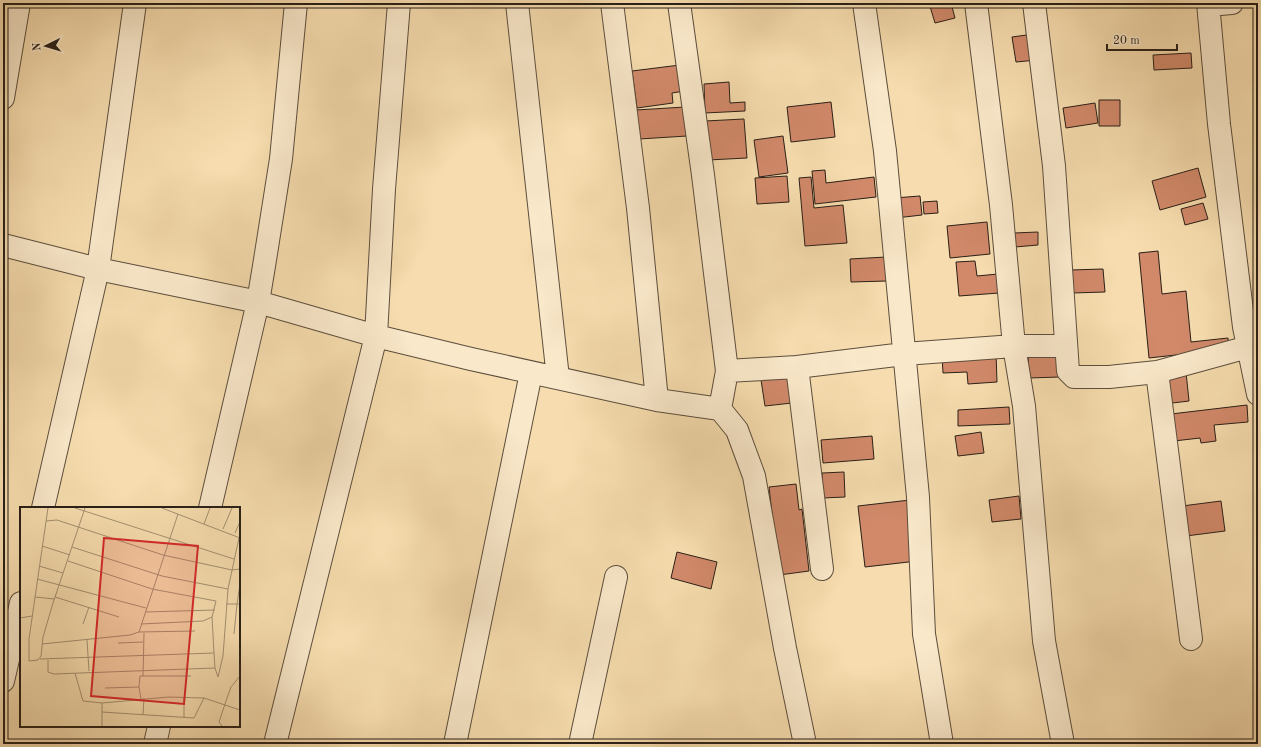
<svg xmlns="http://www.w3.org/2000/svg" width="1261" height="747" viewBox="0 0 1261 747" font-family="'Old Standard TT',serif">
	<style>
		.building { fill: #d1896a; stroke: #291f17 }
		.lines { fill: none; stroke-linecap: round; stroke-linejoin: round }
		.minor-casing { stroke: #5c4e3d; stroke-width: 24 }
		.minor { stroke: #f9e8ca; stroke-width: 22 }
		.inset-road { fill: none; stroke: #a49072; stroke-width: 1 }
		.view { fill: #d62828; fill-opacity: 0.15; stroke: #d62828; stroke-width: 2 }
		.inset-edge { fill: none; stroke: #291f17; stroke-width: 2 }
	</style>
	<rect width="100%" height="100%" fill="#f6dcae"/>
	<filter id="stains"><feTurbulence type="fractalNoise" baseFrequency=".005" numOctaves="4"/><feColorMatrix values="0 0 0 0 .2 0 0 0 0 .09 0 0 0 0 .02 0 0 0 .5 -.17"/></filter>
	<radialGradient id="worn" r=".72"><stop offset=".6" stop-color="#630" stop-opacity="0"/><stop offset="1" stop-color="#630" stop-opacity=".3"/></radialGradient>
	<path class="building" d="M929,3H951L955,18L935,23Z
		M1034,34L1037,60L1016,62L1012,37Z
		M1191,53L1192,68L1154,70L1153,55Z
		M688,64L691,90L672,93L673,103L637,108L632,71Z
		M729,82L730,103L745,102V111L705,113L704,84Z
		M1099,100H1120V126H1099Z
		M831,102L835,137L791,142L787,107Z
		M1095,103L1098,123L1066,128L1063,108Z
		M685,107L687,136L639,139L636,110Z
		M744,119L747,158L708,160L705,121Z
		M783,136L788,173L759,177L754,140Z
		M1198,168L1206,197L1160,210L1152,181Z
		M825,170L826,183L874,177L876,197L815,204L812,171Z
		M787,176L789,202L757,204L755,178Z
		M811,177L814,208L843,205L847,243L805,246L799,178Z
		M920,196L922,215L896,218L894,198Z
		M937,201L938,213L924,214L923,202Z
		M1203,203L1208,219L1185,225L1181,209Z
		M987,222L990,254L950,258L947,226Z
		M1038,232V245L1015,247L1014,233Z
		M1158,251L1162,294L1186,291L1191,342L1228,338L1229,349L1149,358L1139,253Z
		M886,257L887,281L851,282L850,259Z
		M975,261L977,276L998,274L999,293L959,296L956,262Z
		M1103,269L1105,292L1072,293L1071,270Z
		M996,353L997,382L968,384L967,372L943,373L942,355Z
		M1059,354L1060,377L1029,378L1028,355Z
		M1186,372L1189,401L1164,404L1161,375Z
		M789,376L792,403L765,406L761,380Z
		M1247,405L1248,422L1214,425L1216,441L1201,443L1200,438L1174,441L1171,414Z
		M1009,407L1010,424L958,426V410Z
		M981,432L984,453L958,456L955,436Z
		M872,436L874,459L823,463L821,440Z
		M844,472L845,497L823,498L822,473Z
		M796,484L799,510L802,509L809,571L779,575L769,487Z
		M1019,496L1021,519L992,522L989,500Z
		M910,500L917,561L865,567L858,506Z
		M1221,501L1225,531L1186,536L1182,506Z
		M677,552L717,562L711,589L671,578Z"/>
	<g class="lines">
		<defs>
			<path id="minor" d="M517,3L558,378
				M612,3L638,208L657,400
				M679,3L703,175L727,371L720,409
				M864,3L885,151L918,497L924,634L942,744
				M976,3L1001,205L1014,346L1024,406L1044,641L1063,744
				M1034,3L1054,166L1068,371L1074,377H1109L1157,372L1191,639
				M1208,3L1219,124L1244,327L1258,394
				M1208,5L1232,3
				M3,98L19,3
				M3,245L98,269L258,302L376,336L471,359L657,400L720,409L737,430L754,476L785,648L805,744
				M797,367L822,569
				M727,371L797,367L904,354L1014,346H1066
				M1157,372L1248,347
				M43,508L98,269L135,3
				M210,508L258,302L264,266L281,159L296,3
				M3,681L21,603
				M155,744L159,726
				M275,744L376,336L384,189L399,3
				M455,744L531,373
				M580,744L616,577"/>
		</defs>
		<use href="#minor" class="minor-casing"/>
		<use href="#minor" class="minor"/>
	</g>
	<g transform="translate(20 507)">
		<rect width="220" height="220" fill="#f6dcae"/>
		<path class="inset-road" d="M28,1L9,132V154L18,153L21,149L23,130L33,96L65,1M55,1L214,52M142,1L220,31M26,14L37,13L143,48L212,63L220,62M184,17L190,1M203,22L212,1M215,26L220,15M22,39L50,48M52,40L142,69L208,82M48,54L132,82L196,94L192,110L183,114L121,117M19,59L43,66M17,72L126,101M220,77L217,97H220M15,90L34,92M35,90L99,110M206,97H217L214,127M125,105L195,103M0,111L12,109M63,117L69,100M119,125L175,124M67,133L69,164M98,136L123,135M22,137L110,128L119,125L158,7M20,152L194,146L192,110M28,153V165L34,167L195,161L194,146M195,161L198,170L203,149L208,82L219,31M55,166L63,194L82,196M123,169L124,126M119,180L121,192M85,181L119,180L120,169H171M184,191L174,211L82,205V196L149,190L184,191L220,203M123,208L124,191M164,210V190M82,219V205M202,219L199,215L207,191L211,180L220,169"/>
		<path class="view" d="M84,31L178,39L164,197L71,189Z"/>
		<rect width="220" height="220" class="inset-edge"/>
	</g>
	<rect width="1261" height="747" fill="none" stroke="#f6dcae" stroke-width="16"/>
	<rect x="4" y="4" width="1253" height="739" fill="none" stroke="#291f17" stroke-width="2"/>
	<rect x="8" y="8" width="1245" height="731" fill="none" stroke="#291f17"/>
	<g transform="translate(46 46) rotate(265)" stroke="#f9e8ca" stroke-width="3" paint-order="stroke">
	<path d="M0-3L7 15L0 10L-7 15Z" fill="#291f17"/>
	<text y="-6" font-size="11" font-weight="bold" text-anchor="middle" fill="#291f17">N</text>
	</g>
	<path d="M1107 44v6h70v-6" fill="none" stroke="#291f17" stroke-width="2"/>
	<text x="1113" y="44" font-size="12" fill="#291f17" stroke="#f9e8ca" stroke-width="3" paint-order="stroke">20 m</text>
	<rect width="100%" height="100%" filter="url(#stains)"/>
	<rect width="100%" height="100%" fill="url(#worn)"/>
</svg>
